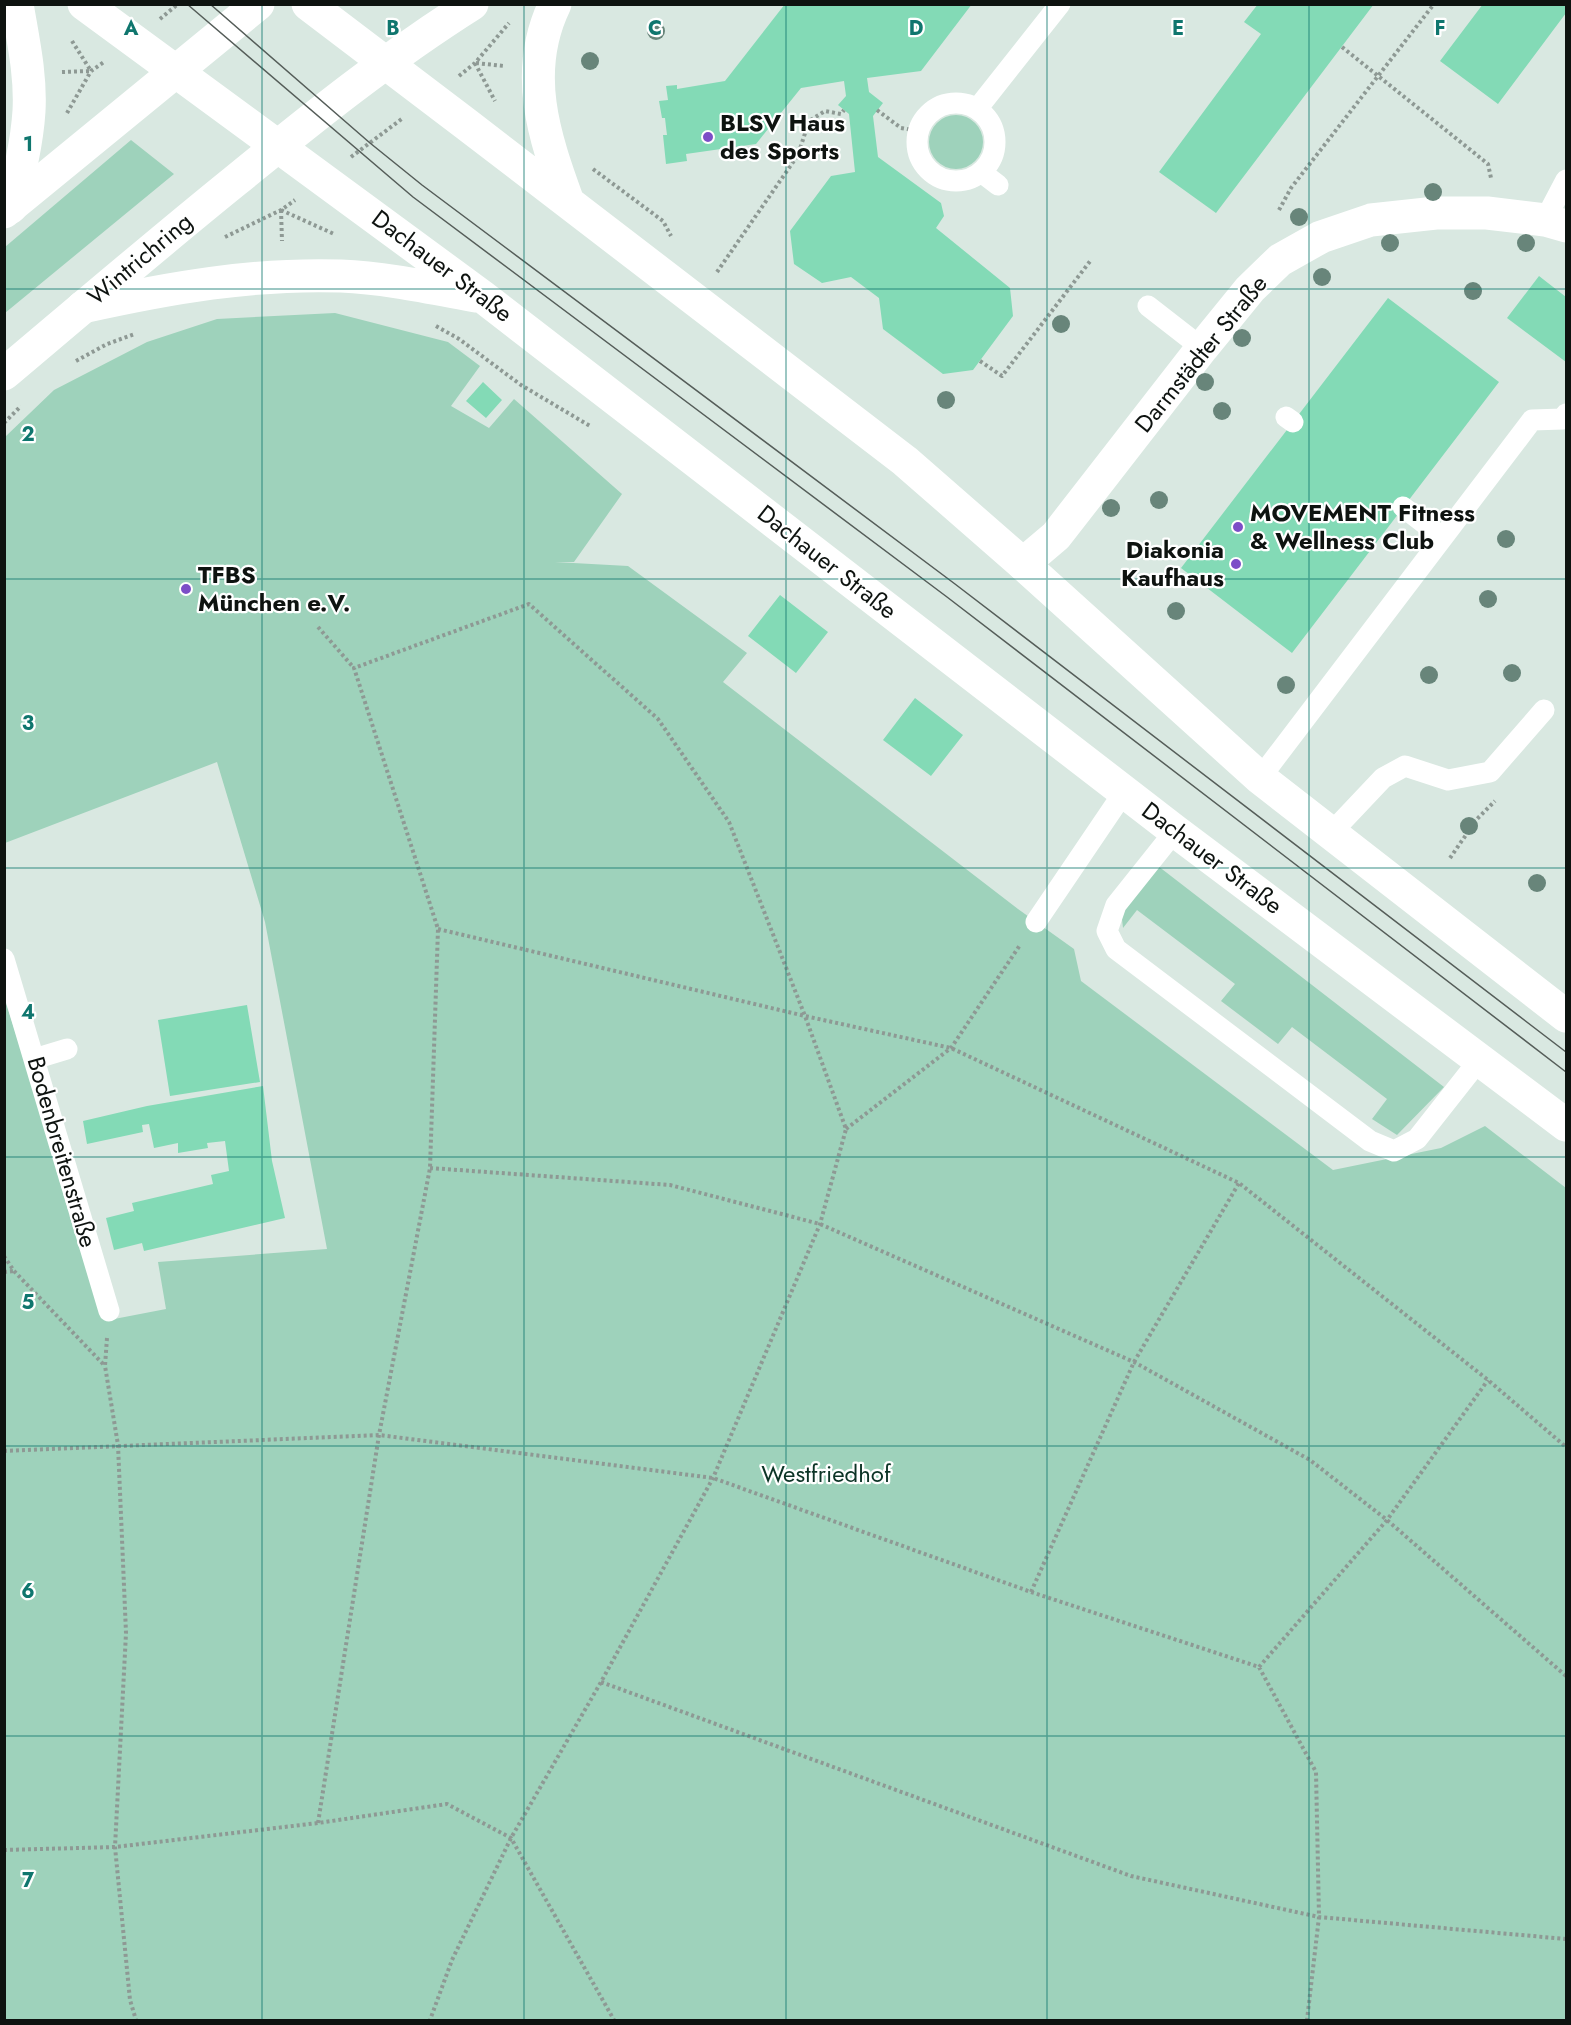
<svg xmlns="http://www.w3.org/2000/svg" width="1571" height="2025" viewBox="0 0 1571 2025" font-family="Jost,sans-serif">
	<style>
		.green { fill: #9ed2bb }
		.building { fill: #83dab6 }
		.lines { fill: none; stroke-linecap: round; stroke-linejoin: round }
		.path { stroke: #8e9994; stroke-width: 4; stroke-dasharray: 3 3; stroke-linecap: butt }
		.lane { stroke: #fff; stroke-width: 21 }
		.street { stroke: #fff; stroke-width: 33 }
		.secondary { stroke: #fff; stroke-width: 33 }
		.primary { stroke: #fff; stroke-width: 33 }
		.tram { stroke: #555d59; stroke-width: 1.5 }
		.tree { fill: #68857a }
		.grid { fill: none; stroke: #0f766e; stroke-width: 1.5; stroke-opacity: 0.55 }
		.poi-dot { fill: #7c4ec7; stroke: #fff; stroke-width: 2 }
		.labels { text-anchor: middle; stroke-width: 4.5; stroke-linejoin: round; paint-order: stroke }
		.poi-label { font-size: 24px; font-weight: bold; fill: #0e1310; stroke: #fff; text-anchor: start }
		.street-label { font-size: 24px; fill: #0e1310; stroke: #fff }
		.park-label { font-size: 24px; fill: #0c3426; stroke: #fff }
		.grid-label { font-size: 20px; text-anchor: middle; font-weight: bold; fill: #0f766e; stroke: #fff; stroke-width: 4.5; stroke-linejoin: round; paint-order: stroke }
	</style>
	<rect width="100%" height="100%" fill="#d9e8e1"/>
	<path class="green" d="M929 142a27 27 0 1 1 54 0a27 27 0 1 1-54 0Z
		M131,140L174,174L5,313V247Z
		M335,313L448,342L480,366L451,406L489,428L514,399L622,494L574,562H555L628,566L747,653L723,682L1018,909L1074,949L1081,981L1333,1170L1441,1148L1485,1126L1566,1188V2020H5L4,997L109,1320L166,1309L158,1262L327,1249L265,922L217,762L5,843V437L54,390L147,342L217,319Z
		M1158,866L1444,1087L1397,1135L1372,1119L1387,1099L1292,1027L1278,1044L1221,1001L1235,984L1137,910L1123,928L1121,910Z"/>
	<path class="building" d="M785,4H972L921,71L867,78L869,92L883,103L873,116L878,157L941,203L944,216L936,228L1010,288L1013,316L973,370L943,374L883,329L879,298L851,277L822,283L794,264L790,231L831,176L855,172L849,114L838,105L846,96L844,81L801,88L756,144L686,154L687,161L666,164L663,135H667L666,127L665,118H662L659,101L668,100L666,86L677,85V89L725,81Z
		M1258,4H1374L1216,213L1159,172L1261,34L1244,22Z
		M1483,4H1566V13L1498,104L1440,61Z
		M1539,276L1566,297V362L1507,318Z
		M1388,298L1499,382L1292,653L1181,568Z
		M483,382L502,400L486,418L466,401Z
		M780,595L828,632L796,673L748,636Z
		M915,698L963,735L931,776L883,740Z
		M247,1005L260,1082L170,1096L158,1020Z
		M263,1086L272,1161L285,1218L144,1251L142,1243L114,1250L106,1218L134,1211L132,1203L213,1184L211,1175L229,1171L225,1141L207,1143L208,1148L178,1153V1143L154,1148L149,1124L142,1125L143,1132L87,1144L83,1121L147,1106Z"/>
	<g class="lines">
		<path class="path" d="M160,19L178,4
			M72,41L91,71
			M1342,47L1488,164L1491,178
			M475,63L495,101
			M476,63L504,66
			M62,72L90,71
			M459,76L475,63L509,23
			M877,110L901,128L918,131
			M67,113L91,71L104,62
			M351,157L403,118
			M593,169L663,221L671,236
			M281,210L334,234
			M281,210L282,241
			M1279,210L1291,188L1434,4
			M225,237L281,210L295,200
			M717,272L798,155L809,121L825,111L841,114L844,110
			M436,326L459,339L521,385L590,426
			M76,361L107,344L135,334
			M980,361L1002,376L1091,260
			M4,423L21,406
			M318,627L354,668
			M1450,858L1477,819L1495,801
			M438,929L805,1016L951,1048L1239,1183L1488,1380L1566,1447
			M846,1129L951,1048L1020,945
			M430,1168L670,1185L820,1224L1134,1362L1310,1460L1387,1520L1566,1676
			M4,1256L14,1271L104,1365
			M4,1272L14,1271
			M107,1338L105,1366L118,1445L126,1633L115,1847L130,2000L136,2020
			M4,1451L379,1435L713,1478L1031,1592L1259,1667L1316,1772L1319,1917L1307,2020
			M1031,1592L1134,1362L1239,1183
			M1259,1667L1387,1520L1488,1380
			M601,1682L1131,1876L1319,1917L1566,1939
			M318,1823L379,1435L430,1168L438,929L354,668L529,604L658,719L729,822L805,1016L846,1129L820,1224L713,1478L601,1682L511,1838L452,1960L430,2020
			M4,1850L115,1847L318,1823L447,1804L511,1838L614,2020"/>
		<path class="lane" d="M917 142a39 39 0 1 1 78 0a39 39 0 1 1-78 0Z
			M977,109L1060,4
			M981,172L998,185
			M1545,220L1566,180
			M1148,306L1202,348
			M1286,417L1293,422
			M1403,507L1442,537
			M1260,778L1532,420L1563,419L1566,414
			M1175,831L1116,905L1107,931L1116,949L1370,1141L1394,1151L1417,1139L1480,1059
			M1331,833L1383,778L1405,766L1448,780L1490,772L1544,710
			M1036,922L1124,792
			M4,959L109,1311
			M34,1059L67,1049"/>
		<path class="street" d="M1023,564L1056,536L1202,348L1250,289L1280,260L1321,237L1371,220L1436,213H1487L1545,220L1566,226"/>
		<path class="secondary" d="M84,4L483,297L1175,831L1566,1125
			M308,4L466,124L905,461L1023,564L1260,778L1566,1016
			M555,4C522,72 544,136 568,202
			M11,207C19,175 27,143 29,111C31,75 23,40 17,4
			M83,307C169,288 253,273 341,276C386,278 432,288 476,296"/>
		<path class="primary" d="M4,212L258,4
			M4,374C81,309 157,244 235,181C311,119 388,57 472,4"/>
		<path class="tram" d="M187,4L413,197L947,597L1566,1072
			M210,4L370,143L422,185L955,584L1566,1052"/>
	</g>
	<g class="tree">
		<circle cx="656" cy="31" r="9"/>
		<circle cx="590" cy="61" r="9"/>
		<circle cx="1433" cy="192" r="9"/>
		<circle cx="1299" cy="217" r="9"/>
		<circle cx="1390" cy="243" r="9"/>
		<circle cx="1526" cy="243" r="9"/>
		<circle cx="1322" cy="277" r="9"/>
		<circle cx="1473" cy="291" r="9"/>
		<circle cx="1061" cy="324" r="9"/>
		<circle cx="1242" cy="338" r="9"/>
		<circle cx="1205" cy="382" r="9"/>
		<circle cx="946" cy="400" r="9"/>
		<circle cx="1222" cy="411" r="9"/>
		<circle cx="1159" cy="500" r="9"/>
		<circle cx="1111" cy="508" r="9"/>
		<circle cx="1506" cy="539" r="9"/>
		<circle cx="1488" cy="599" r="9"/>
		<circle cx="1176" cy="611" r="9"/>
		<circle cx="1512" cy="673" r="9"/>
		<circle cx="1429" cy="675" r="9"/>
		<circle cx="1286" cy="685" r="9"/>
		<circle cx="1469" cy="826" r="9"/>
		<circle cx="1537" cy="883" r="9"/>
	</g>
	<path class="grid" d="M262,4V2020M524,4V2020M786,4V2020M1047,4V2020M1309,4V2020M4,289H1566M4,579H1566M4,868H1566M4,1157H1566M4,1446H1566M4,1736H1566"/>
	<g class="poi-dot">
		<circle cx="708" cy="137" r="6"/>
		<circle cx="1238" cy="527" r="6"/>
		<circle cx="1236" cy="564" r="6"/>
		<circle cx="186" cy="589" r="6"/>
	</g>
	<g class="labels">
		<g class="poi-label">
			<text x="720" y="131">BLSV Haus<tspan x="720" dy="28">des Sports</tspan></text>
			<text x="1250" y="521">MOVEMENT Fitness<tspan x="1250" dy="28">&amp; Wellness Club</tspan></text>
			<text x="1224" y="558" text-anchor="end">Diakonia<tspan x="1224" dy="28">Kaufhaus</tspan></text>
			<text x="198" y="583">TFBS<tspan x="198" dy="28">München e.V.</tspan></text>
		</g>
		<g class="street-label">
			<text transform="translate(140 259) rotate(-40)" y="8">Wintrichring</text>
			<text transform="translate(442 266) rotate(37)" y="8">Dachauer Straße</text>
			<text transform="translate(1201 354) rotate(-51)" y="8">Darmstädter Straße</text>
			<text transform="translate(827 562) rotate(38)" y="8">Dachauer Straße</text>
			<text transform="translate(1212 858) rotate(37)" y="8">Dachauer Straße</text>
			<text transform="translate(62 1152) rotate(74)" y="8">Bodenbreitenstraße</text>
		</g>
		<g class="park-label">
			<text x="826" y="1482">Westfriedhof</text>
		</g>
	</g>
	<g class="grid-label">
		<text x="131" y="35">A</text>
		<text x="393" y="35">B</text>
		<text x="655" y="35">C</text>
		<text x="916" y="35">D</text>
		<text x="1178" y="35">E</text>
		<text x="1440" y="35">F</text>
		<text x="28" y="151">1</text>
		<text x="28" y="441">2</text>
		<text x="28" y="730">3</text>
		<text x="28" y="1019">4</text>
		<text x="28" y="1309">5</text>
		<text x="28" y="1598">6</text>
		<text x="28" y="1887">7</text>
	</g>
	<rect width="1571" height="2025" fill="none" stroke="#0e1310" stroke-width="12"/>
</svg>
